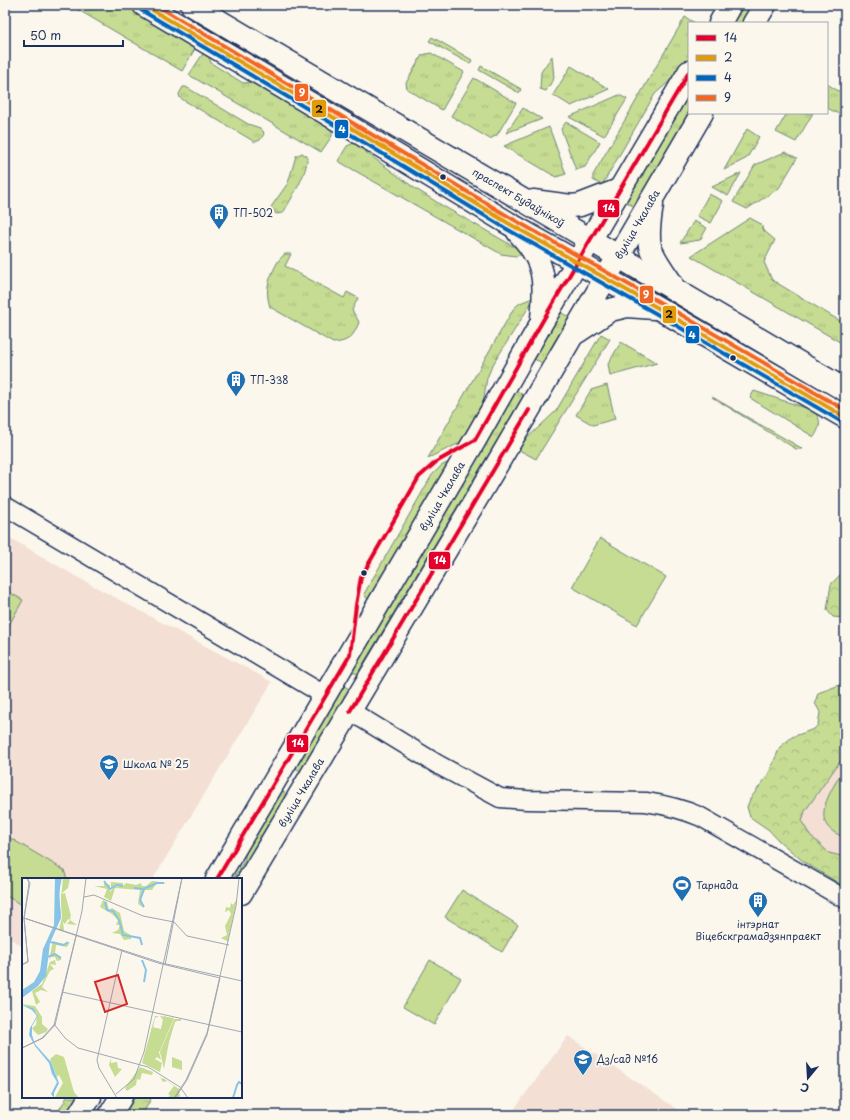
<svg xmlns="http://www.w3.org/2000/svg" width="850" height="1120" viewBox="0 0 850 1120" font-family="'Playpen Sans',sans-serif">
	<style>
		.built { fill: #f3dfd3 }
		.grass { fill: url(#grass-tufts); stroke: #708678 }
		.forest { fill: url(#forest-crowns); stroke: #708678 }
		.garden { fill: #c5dc92; stroke: #708678 }
		.lines { fill: none; stroke-linecap: round; stroke-linejoin: round }
		.minor-casing { stroke: #1b2f5e; stroke-width: 21 }
		.major-casing { stroke: #1b2f5e; stroke-width: 25 }
		.minor { stroke: #fbf7ec; stroke-width: 18 }
		.major { stroke: #fbf7ec; stroke-width: 22 }
		.bus-1-casing { stroke: #fbf7ec; stroke-width: 7 }
		.bus-2-casing { stroke: #fbf7ec; stroke-width: 7 }
		.bus-3-casing { stroke: #fbf7ec; stroke-width: 7 }
		.bus-4-casing { stroke: #fbf7ec; stroke-width: 7 }
		.bus-1 { stroke: #e4002b; stroke-width: 4 }
		.bus-2 { stroke: #e19a09; stroke-width: 4 }
		.bus-3 { stroke: #0065bd; stroke-width: 4 }
		.bus-4 { stroke: #f26522; stroke-width: 4 }
		.bus-dot { fill: #1b2f5e; stroke: #fbf7ec; stroke-width: 1.5 }
		.labels { text-anchor: middle; stroke-width: 4; stroke-linejoin: round; paint-order: stroke }
		.street-label { font-size: 10px; fill: #1b2f5e; stroke: #fbf7ec }
		.poi-label { font-size: 10px; fill: #1b2f5e; stroke: #fbf7ec; text-anchor: start }
		.inset-river { fill: none; stroke: #88c4e8; stroke-width: 2 }
		.inset-road { fill: none; stroke: #a1a7b3; stroke-width: 1 }
		.view { fill: #d62828; fill-opacity: 0.15; stroke: #d62828; stroke-width: 2 }
		.inset-edge { fill: none; stroke: #1b2f5e; stroke-width: 2 }
		.line-badge { stroke: #fbf7ec; stroke-width: 1.5 }
		.badge-label { font-size: 11px; text-anchor: middle; font-weight: bold; fill: #fff }
		.pale-badge-label { font-size: 11px; text-anchor: middle; font-weight: bold; fill: #111 }
	</style>
	<defs>
		<pattern id="grass-tufts" width="24" height="20" patternUnits="userSpaceOnUse"><rect width="24" height="20" fill="#c5dc92"/><path d="M3 7l-1-3M5 7V3M7 7l1-3M15 17l-1-3M17 17v-4M19 17l1-3" fill="none" stroke="#a9bd80"/></pattern>
		<pattern id="forest-crowns" width="20" height="18" patternUnits="userSpaceOnUse"><rect width="20" height="18" fill="#c5dc92"/><path d="M2 6a3 3 0 1 1 6 0M12 15a3 3 0 1 1 6 0" fill="none" stroke="#a9bd80"/></pattern>
	</defs>
	<rect width="100%" height="100%" fill="#fbf7ec"/>
	<filter id="ink" filterUnits="userSpaceOnUse"><feTurbulence type="fractalNoise" baseFrequency=".025" numOctaves="2"/><feDisplacementMap in="SourceGraphic" scale="8" xChannelSelector="R" yChannelSelector="G"/><feConvolveMatrix kernelMatrix="1 2 1 2 8 2 1 2 1" color-interpolation-filters="sRGB"/></filter>
	<g filter="url(#ink)">
		<path class="built" d="M5,535L77,577L272,682L153,879H23V947L5,935Z
			M845,711V872L777,831Z
			M568,1036L686,1115H510Z"/>
		<path class="grass" d="M70,5H127L196,47L182,71Z
			M738,5H755L745,23H728Z
			M685,17L695,23H689V64L655,94L602,185L593,180V175Z
			M432,37L472,60L470,64L429,41Z
			M204,52L208,54L211,63L243,83L255,82L332,128V136L321,152L189,75Z
			M431,53L464,72L442,110L407,89L406,83L422,55Z
			M552,56L554,78L546,91L540,89L541,72Z
			M481,66L521,89L519,93L479,70Z
			M571,66L609,89L571,106L553,95Z
			M474,78L516,103L497,135L490,139L451,116Z
			M827,84L845,95V117L827,108Z
			M183,87H186L248,124L260,128L263,131L264,134L260,140L255,142L180,98L179,94Z
			M689,90V113H692L636,208L625,201Z
			M619,95L627,99L604,136L569,117Z
			M523,108L542,119L506,133Z
			M787,113H813L796,142L776,132Z
			M566,122L600,142L585,167L576,170L561,129Z
			M549,127L566,174L556,177L504,146Z
			M747,129L759,137L747,158L724,170Z
			M356,142L367,153L416,189L443,206L527,254L516,256L501,254L338,161L347,146Z
			M785,152L797,158L779,188L747,209L733,202L755,165Z
			M741,173L728,196L712,187Z
			M709,194L723,201L711,223L697,216Z
			M750,218L761,224L763,230L775,240L764,262L772,280L845,324V345L691,256Z
			M694,221L707,228L700,240L680,243Z
			M285,254H291L285,266L344,298L347,292L358,298L352,310L359,322C354,336 349,342 333,343L270,307C265,291 268,281 275,267C278,261 280,258 285,254Z
			M535,297L492,366L487,378L483,404L462,442L428,458L514,308L520,303Z
			M560,312L569,317L542,364L539,361L533,359Z
			M601,334L610,339L536,459L519,450L523,442L556,411Z
			M621,342L657,363L610,376L608,364Z
			M607,385L615,419L593,425L576,415L591,390Z
			M754,391L809,409C822,416 822,425 814,437L750,398Z
			M518,392L522,394L523,397L520,402L357,674L348,669L513,393Z
			M712,397L803,449H796Z
			M458,457L372,606L364,594L432,475L441,466Z
			M339,683L349,689L307,766L302,771L298,770L295,767Z
			M279,791H283L286,795L284,801L238,879H233L245,859V847Z"/>
		<path class="forest" d="M302,153L307,156C309,171 291,199 283,213L276,214L271,207L288,183L296,156Z
			M842,573L845,574V623L843,618L833,617L827,610L831,584Z
			M845,683V753L841,760L805,811L802,822L810,835L829,853L845,857V887L804,862L778,840L769,830L750,817L747,807L750,799L768,775L780,747L792,737L814,729L818,725L820,712L815,703L818,693Z
			M462,890L518,925L502,952L445,917Z
			M67,1097H82L71,1115H56Z
			M135,1097H152L142,1115H124Z"/>
		<path class="garden" d="M600,538L666,577L637,625L572,587Z
			M5,590L23,600L5,632Z
			M845,767V837C804,825 833,788 845,767Z
			M5,835L64,870L67,879H23V906L5,895Z
			M430,960L461,978L434,1025L403,1007Z"/>
		<g class="lines">
			<defs>
				<path id="minor" d="M5,506L326,696
					M350,711L437,764L500,798L527,800L646,802C666,805 683,809 701,817L845,899"/>
				<g id="major">
					<path d="M144,5L348,126L508,223L658,308L845,417"/>
					<path id="s1" d="M192,5C409,134 628,260 845,390"/>
					<path d="M720,23L730,5"/>
					<path d="M754,23L765,5"/>
					<path d="M533,201L571,206L580,205L619,190"/>
					<path d="M652,205C650,218 647,233 650,246C652,256 666,275 672,284"/>
					<path d="M518,232C545,260 546,281 542,318"/>
					<path d="M577,332L610,310L627,306L654,308"/>
					<path id="s2" d="M217,879L475,440L542,322L689,72"/>
					<path id="s3" d="M241,893L496,466L702,113"/>
					<path d="M79,1115L90,1097"/>
					<path d="M110,1115L121,1097"/>
				</g>
			</defs>
			<use href="#minor" class="minor-casing"/>
			<use href="#major" class="major-casing"/>
			<use href="#minor" class="minor"/>
			<use href="#major" class="major"/>
			<defs>
				<path id="bus-1" d="M350,711L529,410
					M217,879L350,655L356,605L361,577L419,477L436,462L475,440L542,322L689,72"/>
				<path id="bus-2" d="M144,5L348,126L508,223L658,308L845,417"/>
				<path id="bus-3" d="M141,10L345,131L505,228L655,313L842,422"/>
				<path id="bus-4" d="M156,5L511,218L661,303L845,410"/>
			</defs>
			<use href="#bus-1" class="bus-1-casing"/>
			<use href="#bus-2" class="bus-2-casing"/>
			<use href="#bus-3" class="bus-3-casing"/>
			<use href="#bus-4" class="bus-4-casing"/>
			<use href="#bus-1" class="bus-1"/>
			<use href="#bus-2" class="bus-2"/>
			<use href="#bus-3" class="bus-3"/>
			<use href="#bus-4" class="bus-4"/>
		</g>
	</g>
	<defs>
		<symbol id="building-pin" viewBox="-11 -11 22 30"><path d="M0 17L-7.5 6A9.5 9.5 0 1 1 7.5 6Z" fill="#1f6fb2" stroke="#fbf7ec"/><path d="M-4-6H4V6H1V3H-1V6H-4ZM-2.5-4.3h1.7v1.8h-1.7ZM.8-4.3h1.7v1.8H.8ZM-2.5-1h1.7V.8h-1.7ZM.8-1h1.7V.8H.8Z" fill="#fff"/></symbol>
		<symbol id="school-pin" viewBox="-11 -11 22 30"><path d="M0 17L-7.5 6A9.5 9.5 0 1 1 7.5 6Z" fill="#1f6fb2" stroke="#fbf7ec"/><path d="M0-5L7-2L0 1L-7-2ZM-4 1L0 2.5L4 1V4Q0 6-4 4Z" fill="#fff"/></symbol>
		<symbol id="stadium-pin" viewBox="-11 -11 22 30"><path d="M0 17L-7.5 6A9.5 9.5 0 1 1 7.5 6Z" fill="#1f6fb2" stroke="#fbf7ec"/><path d="M0-5a6.5 5 0 1 0 0 10a6.5 5 0 1 0 0-10ZM-3.5-1.8h7v3.6h-7Z" fill="#fff"/></symbol>
	</defs>
	<g fill-rule="evenodd">
		<use href="#building-pin" x="208" y="202" width="22" height="30"/>
		<use href="#building-pin" x="225" y="369" width="22" height="30"/>
		<use href="#school-pin" x="98" y="753" width="22" height="30"/>
		<use href="#stadium-pin" x="671" y="874" width="22" height="30"/>
		<use href="#building-pin" x="747" y="890" width="22" height="30"/>
		<use href="#school-pin" x="572" y="1048" width="22" height="30"/>
	</g>
	<g class="bus-dot">
		<circle cx="443" cy="177" r="3.5"/>
		<circle cx="733" cy="358" r="3.5"/>
		<circle cx="364" cy="573" r="3.5"/>
	</g>
	<g class="labels">
		<g class="street-label">
			<text dy="4" stroke="none"><textPath href="#s1" startOffset="379">праспект Будаўнікоў</textPath></text>
			<text dy="4" stroke="none"><textPath href="#s3" startOffset="777">вуліца Чкалава</textPath></text>
			<text dy="4" stroke="none"><textPath href="#s2" startOffset="444">вуліца Чкалава</textPath></text>
			<text dy="4" stroke="none"><textPath href="#s3" startOffset="117">вуліца Чкалава</textPath></text>
		</g>
		<g class="poi-label">
			<text x="233" y="217">ТП-502</text>
			<text x="250" y="384">ТП-338</text>
			<text x="123" y="768">Школа № 25</text>
			<text x="696" y="889">Тарнада</text>
			<text x="758" y="928" text-anchor="middle">інтэрнат<tspan x="758" dy="12">Віцебскграмадзянпраект</tspan></text>
			<text x="597" y="1063">Дз/сад №16</text>
		</g>
	</g>
	<g transform="translate(22 878)">
		<rect width="220" height="220" fill="#fbf7ec"/>
		<path d="M41,0H48L46,10L40,15L46,28L42,30H47L44,31L48,39L46,41L49,39L48,42L55,47L45,46L48,42L46,41L43,46L41,44L42,52H37L40,39L39,21ZM215,21L205,66V63L199,60L205,57L203,48L209,36L207,32L203,34L204,29L208,30L209,25L211,27ZM133,138H137L133,140L131,150L139,152L141,142L138,138L152,140L137,174L139,182L135,179L133,181L140,185L138,194L120,185ZM152,141H159V143H153L155,144H153L147,164L142,191L138,174ZM150,179L160,183V192L150,189ZM89,180V185L95,184L96,190L100,191L93,199L87,187ZM118,189L131,194L130,197L120,195L118,202L115,201L114,207L105,213L103,210ZM137,198L140,201L141,200L157,211L158,220H146L148,217L146,216L152,208L145,203L141,204Z" fill="#c5dc92"/>
		<path d="M130,3L145,5L134,6L130,12H123L119,21L122,30L116,26L118,12L93,10L89,23L82,19L85,11L72,8H82V5L88,7V14L92,9L98,8L94,7L89,10V4L101,5V8L104,5L114,7L119,5L120,8H124ZM43,15L49,38L45,42L40,38L39,16ZM81,22L85,24L87,32L90,30L98,35L102,53L110,58L109,61L102,62L98,56L90,55L96,52L98,47H94L96,42L90,36L78,29ZM31,63L41,66L48,64L45,69L34,67L33,75L39,79V82L35,83L33,79H29L27,82ZM33,82L34,87L28,86L32,91L28,93L20,109L26,114L19,112L13,115L18,124L14,127L10,113L20,106L28,84ZM0,126L13,128L20,139V146L26,151L24,154L16,157L12,153L10,150L14,147L15,135ZM142,138L151,141L138,173L126,168L130,149L139,151Z" fill="#c5dc92"/>
		<path d="M34,176L42,179L52,214L57,220L33,219L41,205L37,197L35,199L28,181Z" fill="#c5dc92"/>
		<path d="M33,0H40L37,12L39,40L28,65L24,98L16,108L0,120V112L12,104L18,93L21,71L32,47ZM0,127L11,130L16,138L10,148V157L13,166L29,184L37,205L32,215V220L29,216L35,204L30,196L27,185L13,168L7,157L8,150L15,138L10,132Z" fill="#88c4e8"/>
		<path class="inset-river" d="M36,0L34,21L36,42L38,39L36,20L38,0M82,3L88,11L95,7L101,8M112,10L122,11L135,5H142M122,11L118,22L122,29M83,24L85,32L91,33L97,42L101,57L118,60L120,67M28,64L42,67L46,64M25,79L33,76L39,80M120,82L124,92L122,104M211,220L215,207L217,204L220,206"/>
		<path class="inset-road" d="M62,19L72,17L121,38L152,44L165,58L207,67M2,40L140,85L220,103M2,40L136,85L198,100L185,157L165,202L153,220M0,87L6,84L2,40L7,5L5,0M0,87L6,83L2,40L8,5L5,0M143,87L160,0M40,114L220,154M32,146L43,160L56,170L126,189L158,209L166,220M0,170L21,160L33,147L60,33L64,0M0,170L20,160L32,147L54,58M94,216L112,201L122,174L160,0M95,220L77,190L75,182L100,72M152,220L164,202L185,155L214,28L217,0"/>
		<path class="view" d="M96,97L105,126L83,134L73,104Z"/>
		<rect width="220" height="220" class="inset-edge"/>
	</g>
	<g class="line-badge">
		<rect x="294" y="83" width="15" height="19" rx="4" fill="#f26522"/>
		<rect x="311" y="99" width="16" height="19" rx="4" fill="#e19a09"/>
		<rect x="334" y="119" width="15" height="20" rx="4" fill="#0065bd"/>
		<rect x="597" y="199" width="23" height="19" rx="4" fill="#e4002b"/>
		<rect x="639" y="285" width="15" height="19" rx="4" fill="#f26522"/>
		<rect x="662" y="305" width="15" height="19" rx="4" fill="#e19a09"/>
		<rect x="685" y="325" width="15" height="19" rx="4" fill="#0065bd"/>
		<rect x="428" y="551" width="23" height="19" rx="4" fill="#e4002b"/>
		<rect x="286" y="734" width="23" height="19" rx="4" fill="#e4002b"/>
	</g>
	<g class="badge-label">
		<text x="302" y="96">9</text>
		<text x="342" y="133">4</text>
		<text x="609" y="212">14</text>
		<text x="646" y="298">9</text>
		<text x="692" y="339">4</text>
		<text x="440" y="564">14</text>
		<text x="298" y="747">14</text>
	</g>
	<g class="pale-badge-label">
		<text x="319" y="113">2</text>
		<text x="669" y="318">2</text>
	</g>
	<rect width="850" height="1120" fill="none" stroke="#fbf7ec" stroke-width="20"/>
	<rect x="10" y="10" width="830" height="1100" fill="none" stroke="#1b2f5e" stroke-width="1.5" filter="url(#ink)"/>
	<rect x="688" y="22" width="140" height="92" fill="#fbf7ec" stroke="#a1a7b3"/>
	<rect x="696" y="35" width="20" height="6" fill="#e4002b" stroke="#a1a7b3"/>
	<text x="724" y="42" font-size="12" fill="#1b2f5e">14</text>
	<rect x="696" y="55" width="20" height="6" fill="#e19a09" stroke="#a1a7b3"/>
	<text x="724" y="62" font-size="12" fill="#1b2f5e">2</text>
	<rect x="696" y="75" width="20" height="6" fill="#0065bd" stroke="#a1a7b3"/>
	<text x="724" y="82" font-size="12" fill="#1b2f5e">4</text>
	<rect x="696" y="95" width="20" height="6" fill="#f26522" stroke="#a1a7b3"/>
	<text x="724" y="102" font-size="12" fill="#1b2f5e">9</text>
	<g transform="translate(808 1078) rotate(198)" stroke="#fbf7ec" stroke-width="3" paint-order="stroke">
	<path d="M0-3L7 15L0 10L-7 15Z" fill="#1b2f5e"/>
	<text y="-6" font-size="11" font-weight="bold" text-anchor="middle" fill="#1b2f5e">С</text>
	</g>
	<path d="M24 40v6h99v-6" fill="none" stroke="#1b2f5e" stroke-width="2"/>
	<text x="30" y="40" font-size="12" fill="#1b2f5e" stroke="#fbf7ec" stroke-width="3" paint-order="stroke">50 m</text>
</svg>
